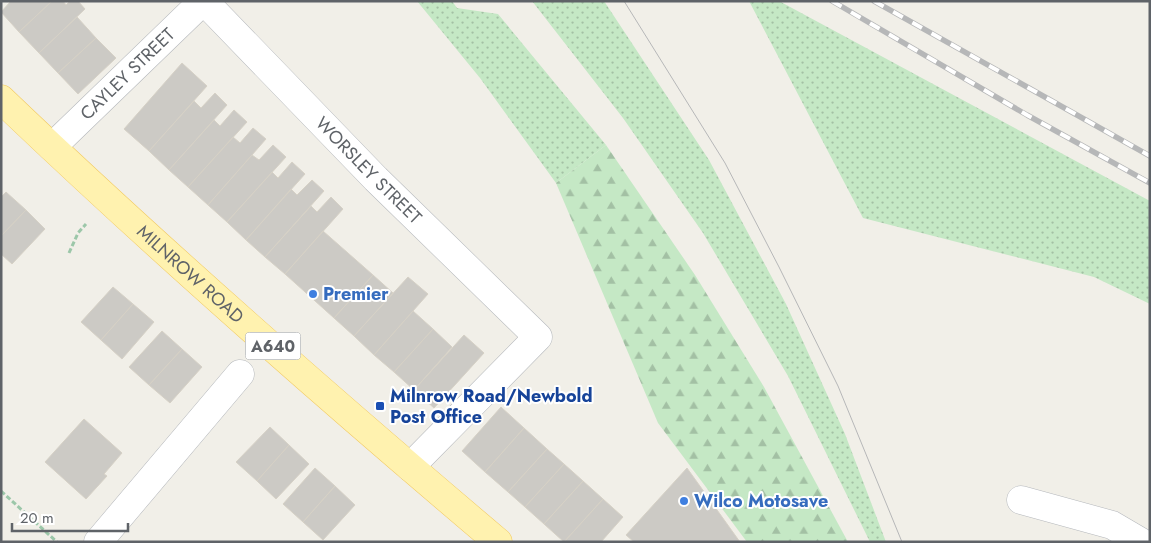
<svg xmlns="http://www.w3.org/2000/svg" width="1151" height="543" viewBox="0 0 1151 543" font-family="Jost,sans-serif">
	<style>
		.grass { fill: url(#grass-dots) }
		.forest { fill: url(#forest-firs) }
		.building { fill: #cccac5; stroke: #d6d1c6 }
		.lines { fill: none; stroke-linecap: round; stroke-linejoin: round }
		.minor-casing { stroke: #b5b8bc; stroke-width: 29 }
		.major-casing { stroke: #f2c960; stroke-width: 29 }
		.path { stroke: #9cc7a9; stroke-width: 3; stroke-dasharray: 5 2.5; stroke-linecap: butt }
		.minor { stroke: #fff; stroke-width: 28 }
		.major { stroke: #fff2af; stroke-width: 28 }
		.tram { stroke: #b6b7b8; stroke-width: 1 }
		.rail-casing { stroke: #b6b7b8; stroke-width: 5.5 }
		.rail { stroke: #fff; stroke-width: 4; stroke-dasharray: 11; stroke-linecap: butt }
		.shop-dot { fill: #3f7fe0; stroke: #fff; stroke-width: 2 }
		.transit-dot { fill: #1a4fb4; stroke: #fff; stroke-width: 2 }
		.labels { text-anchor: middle; stroke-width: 4; stroke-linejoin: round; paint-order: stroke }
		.shield { fill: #fff; stroke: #8f9295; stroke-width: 1 }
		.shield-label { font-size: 16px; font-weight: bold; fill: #5f6368 }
		.street-label { font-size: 18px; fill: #5f6368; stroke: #fff }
		.shop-label { font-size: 18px; font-weight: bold; fill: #366cbe; stroke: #fff; text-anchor: start }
		.transit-label { font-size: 18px; font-weight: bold; fill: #164399; stroke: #fff; text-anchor: start }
	</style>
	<defs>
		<pattern id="grass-dots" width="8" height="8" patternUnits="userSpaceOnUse" patternTransform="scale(1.25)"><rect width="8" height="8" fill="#c5e8c5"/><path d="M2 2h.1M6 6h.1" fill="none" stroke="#a3c0a4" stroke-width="1.8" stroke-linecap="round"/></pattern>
		<pattern id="forest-firs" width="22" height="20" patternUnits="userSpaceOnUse" patternTransform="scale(1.25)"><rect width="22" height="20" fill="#c5e8c5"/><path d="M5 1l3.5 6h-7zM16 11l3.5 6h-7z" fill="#a3c0a4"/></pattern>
	</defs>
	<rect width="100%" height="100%" fill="#f1efe8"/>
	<path class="grass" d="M417,1H452L457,8L498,14L606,145L556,183L480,78Z
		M532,1H604L709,160L786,304L845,434L886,542H870L788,376L703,233L623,118Z
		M749,1H779L1150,201V304L1094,277L863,218Z"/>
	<path class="forest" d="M606,145L695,275L764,387L848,542H747L658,423L556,183Z"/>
	<path class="building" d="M11,1H52L19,32L1,12Z
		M52,1H63L66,5L70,1H78L85,9L39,53L19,32Z
		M77,17L96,38L58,73L39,53Z
		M96,38L116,58L78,94L58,73Z
		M182,63L207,86L149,151L124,129Z
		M215,93L227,105L169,170L149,151L194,101L201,108Z
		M234,110L247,122L188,187L169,170L214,120L220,126Z
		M253,128L266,139L208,205L188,187L233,137L240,143Z
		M273,145L286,157L227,222L208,205L252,155L259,160Z
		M292,162L305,174L246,240L227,222L272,172L278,178Z
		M312,180L324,191L265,257L246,240L291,189L297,195Z
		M6,192L26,210L1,236V197Z
		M331,197L343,209L285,274L265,257L311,206L317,212Z
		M26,210L45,229L12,264L1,254V236Z
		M323,231L373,275L334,318L285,274Z
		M373,275L393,293L354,336L334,318Z
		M408,277L428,294L374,355L354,336Z
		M113,287L133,304L101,340L81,322Z
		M133,304L154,322L122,359L101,340Z
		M413,311L433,329L394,372L374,355Z
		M433,329L452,347L414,390L394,372Z
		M162,331L182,349L149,385L129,367Z
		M464,335L484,353L434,408L414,390Z
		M182,349L202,367L170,403L149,385Z
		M501,407L524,428L485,472L462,451Z
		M84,419L122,453L104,474L107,476L86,499L45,462Z
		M270,427L289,445L257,481L236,462Z
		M524,428L547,449L508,492L485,472Z
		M289,445L309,464L276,499L257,481Z
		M547,449L564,464L525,507L508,492Z
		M564,464L583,481L544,524L525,507Z
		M315,468L335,486L303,522L283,504Z
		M687,468L740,542H634L626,535Z
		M583,481L603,499L564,542L544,524Z
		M335,486L355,505L323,540L303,522Z
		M603,499L623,517L601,542H564Z"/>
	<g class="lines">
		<defs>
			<g id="minor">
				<path id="s1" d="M204,1L376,179L538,337L410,467"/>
				<path id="s2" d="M52,147L203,1"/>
				<path d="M1021,500L1112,525L1141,542"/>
				<path d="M98,542L240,374"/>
			</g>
			<g id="major">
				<path id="s3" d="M1,99C161,252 329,399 498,542"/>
			</g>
		</defs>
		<use href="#minor" class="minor-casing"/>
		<use href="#major" class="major-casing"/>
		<path class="path" d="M69,253L78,233L86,224
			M1,491L57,542"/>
		<use href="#minor" class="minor"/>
		<use href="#major" class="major"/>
		<path class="tram" d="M624,1L725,163L779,267L838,386L902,542"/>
		<defs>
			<path id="rail" d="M832,1L1027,115L1150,183
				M874,1L1150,156"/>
		</defs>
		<use href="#rail" class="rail-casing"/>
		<use href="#rail" class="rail"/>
	</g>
	<g class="shop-dot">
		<circle cx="313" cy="294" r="5"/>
		<circle cx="684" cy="501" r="5"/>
	</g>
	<rect class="transit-dot" x="375" y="401" width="10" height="10" rx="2.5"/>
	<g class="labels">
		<rect class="shield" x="245.5" y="332.5" width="55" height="27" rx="4"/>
		<g class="shield-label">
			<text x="273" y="352">A640</text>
		</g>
		<g class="street-label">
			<text dy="6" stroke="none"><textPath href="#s2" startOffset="105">CAYLEY STREET</textPath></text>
			<text dy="6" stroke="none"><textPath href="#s1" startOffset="236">WORSLEY STREET</textPath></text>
			<text dy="6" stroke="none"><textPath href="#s3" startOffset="258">MILNROW ROAD</textPath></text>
		</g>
		<g class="shop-label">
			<text x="323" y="300">Premier</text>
			<text x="694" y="507">Wilco Motosave</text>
		</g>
		<g class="transit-label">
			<text x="390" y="402">Milnrow Road/Newbold<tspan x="390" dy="21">Post Office</tspan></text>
		</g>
	</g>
	<rect width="1151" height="543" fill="none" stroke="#5f6368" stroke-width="5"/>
	<path d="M12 523v8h116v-8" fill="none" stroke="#5f6368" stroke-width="2.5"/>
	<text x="20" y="523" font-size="15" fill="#5f6368" stroke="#ffffff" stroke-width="4" paint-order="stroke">20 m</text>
</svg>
